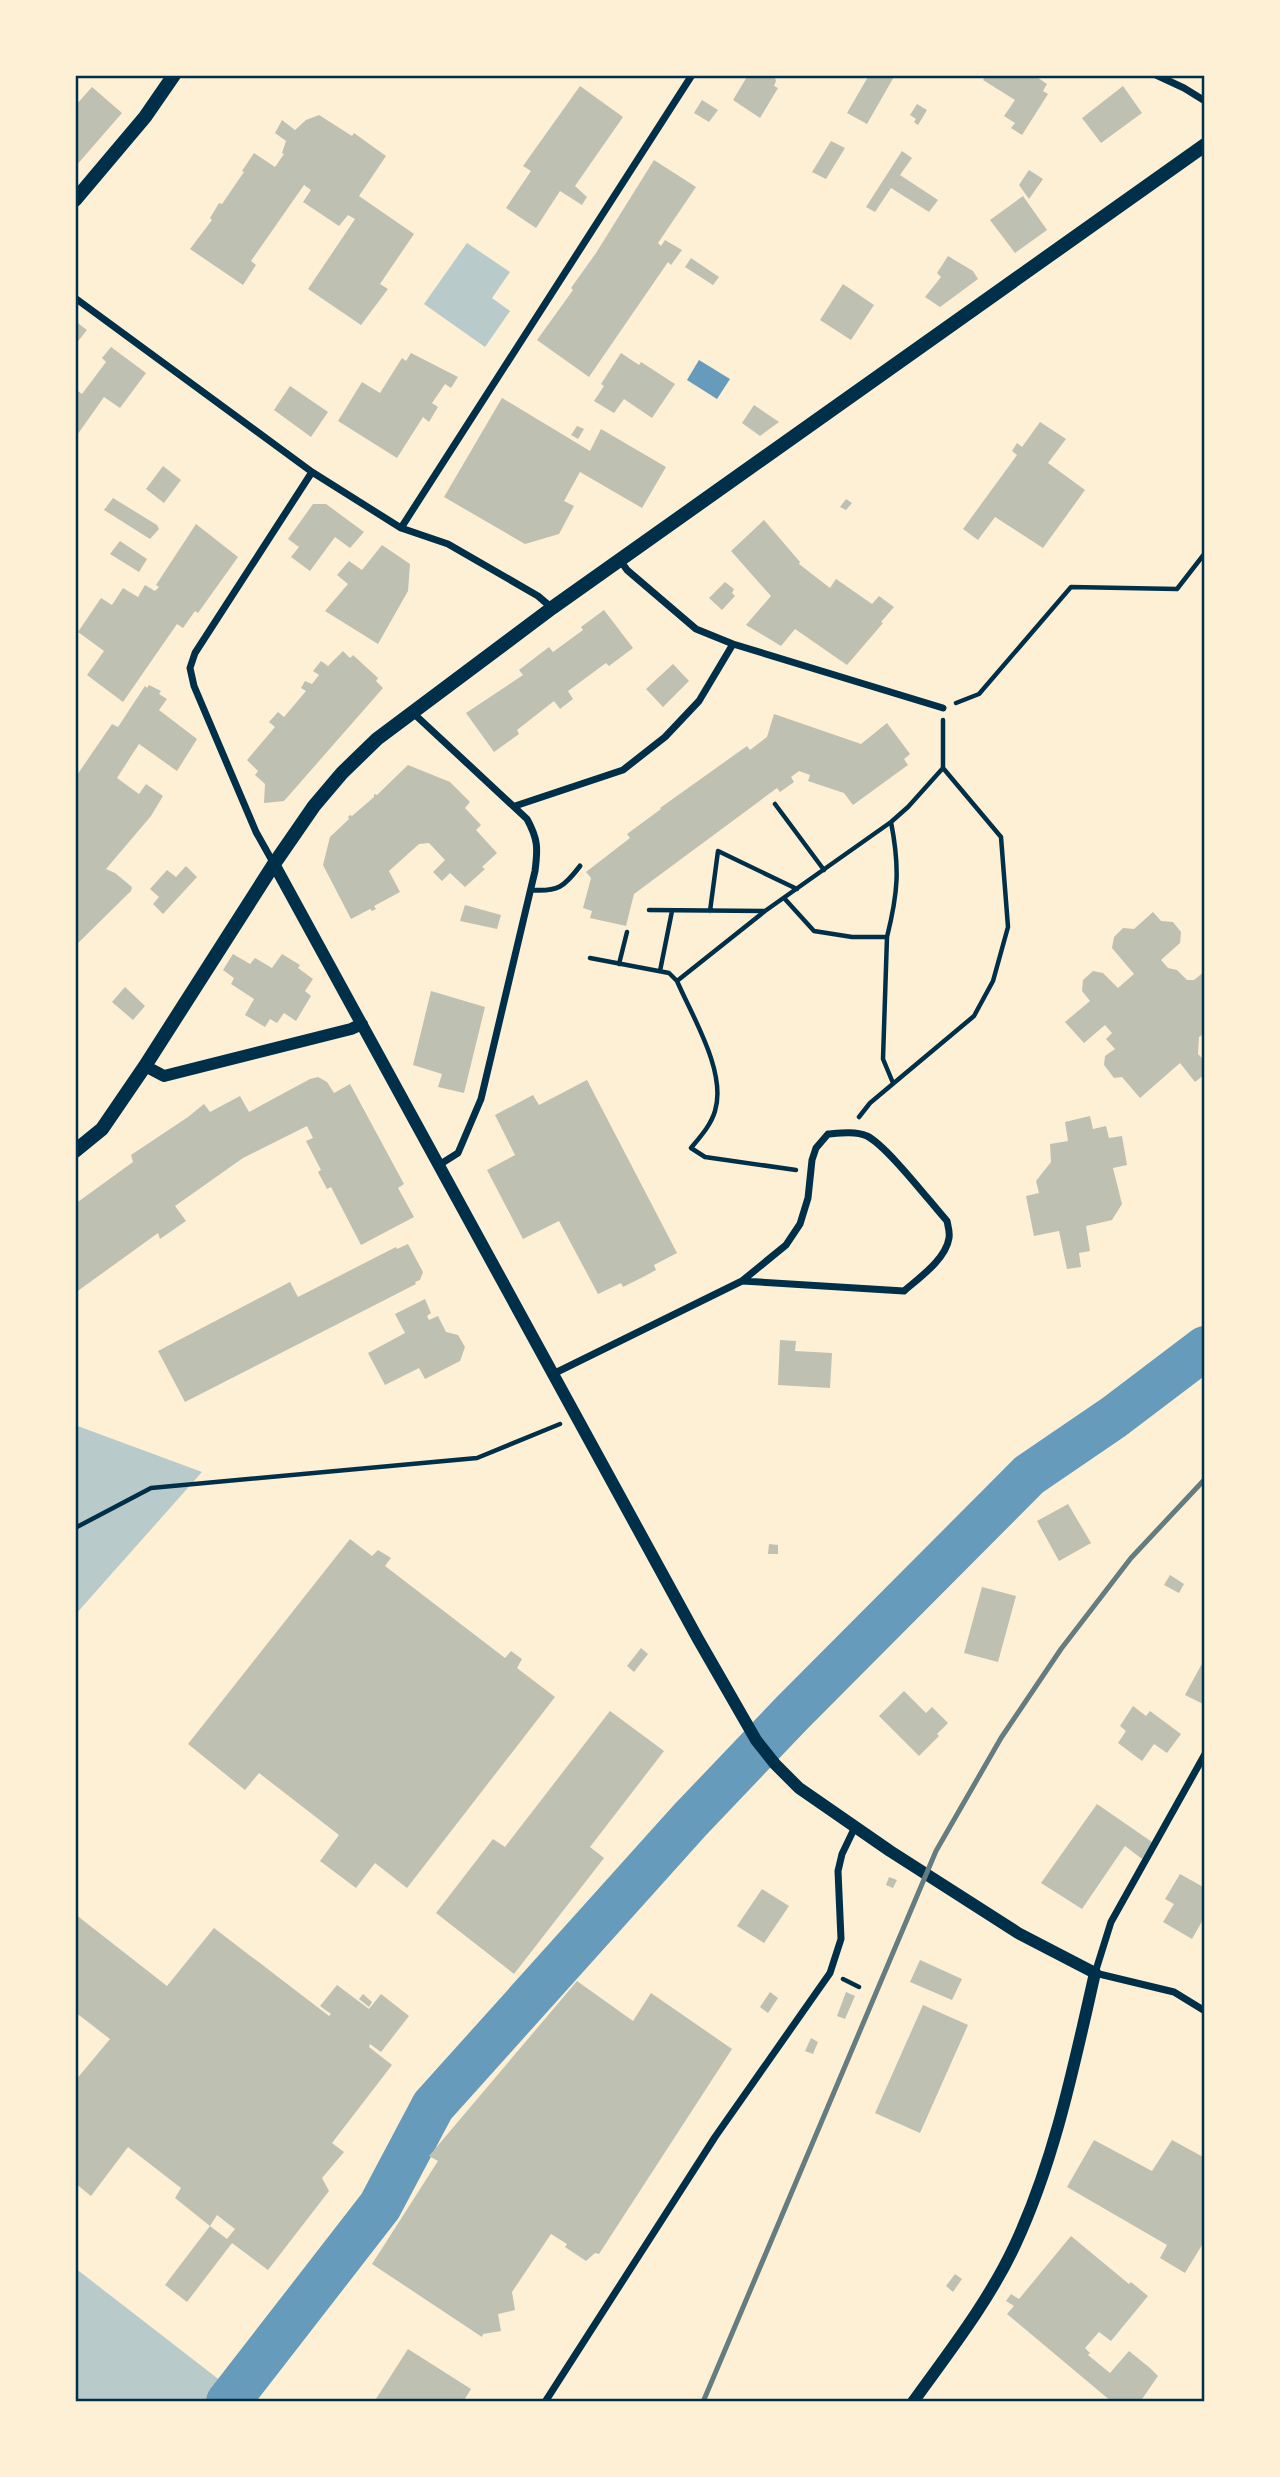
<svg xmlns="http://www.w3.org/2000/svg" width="1280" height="2477" viewBox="0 0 1280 2477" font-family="Arial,sans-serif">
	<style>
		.green { fill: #b9caca }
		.water { fill: #669bbc }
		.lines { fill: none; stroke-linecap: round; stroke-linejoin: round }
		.river { stroke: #669bbc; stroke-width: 44 }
		.building { fill: #bec0b2 }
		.path { stroke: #003049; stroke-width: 4.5 }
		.service { stroke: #003049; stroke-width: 5 }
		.minor { stroke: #003049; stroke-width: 7 }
		.tertiary { stroke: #003049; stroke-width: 12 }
		.secondary { stroke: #003049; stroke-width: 14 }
		.rail { stroke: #657d81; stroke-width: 5 }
		.neatline { fill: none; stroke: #003049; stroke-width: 2.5 }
	</style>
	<rect width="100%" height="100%" fill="#fdf0d5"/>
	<path class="green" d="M467,243L510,272L492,298L510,311L485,347L424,304Z
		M75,1425L202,1472L75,1615Z
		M75,2268L248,2402H75Z"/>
	<path class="water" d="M699,360L730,379L717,399L687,380Z"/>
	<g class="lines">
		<path class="river" d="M228,2402L380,2206L433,2106L690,1820L792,1713L1029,1475L1114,1417L1205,1348"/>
	</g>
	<path class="building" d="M748,75L761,77L762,75H774L776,81L774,86L778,88L760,118L733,100Z
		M869,75H895L867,124L847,113Z
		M986,75H1034L1047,84L1043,91L1048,94L1022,135L1011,128L1015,123L1004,116L1015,100L983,80Z
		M580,86L623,117L575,186L587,197L582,205L560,191L536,228L506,208L531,171L523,166Z
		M1123,86L1142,113L1101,143L1082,118Z
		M92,87L122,113L75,167V106Z
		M702,100L718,110L709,122L694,113Z
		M917,104L927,110L918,125L914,122L916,119L910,115Z
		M319,115L352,136L354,133L386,156L359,196L414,234L380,284L388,289L361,325L308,289L355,219L348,215L339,226L303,202L311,190L304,185L251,261L256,265L243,285L190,249L212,220L210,218L219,203L222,204L244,172L242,171L254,153L275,167L284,154L282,153L286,141L275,133L282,120L295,130L306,120Z
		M831,141L845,148L826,179L812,172Z
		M902,151L912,158L900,175L938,200L929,212L891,188L875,212L866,207Z
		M654,160L696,187L658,243L661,246L665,240L682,250L671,265L668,262L589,377L537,340L573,290L571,288L596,253Z
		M1029,170L1043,179L1029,199L1019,185Z
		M1023,196L1047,230L1015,253L990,220Z
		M948,256L973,271L978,279L940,307L925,297L941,277L937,273Z
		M691,258L719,277L713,285L685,267Z
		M843,284L874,305L851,340L820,320Z
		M75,321L87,330L75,345Z
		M111,347L146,373L120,408L104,397L75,438V389L82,394L106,362L102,358Z
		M411,353L458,377L451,388L445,384L432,403L438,407L429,422L423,417L397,458L338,421L362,382L380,393L402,358L406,361Z
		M621,353L639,365L641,362L675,384L652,418L624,399L614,413L594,401L604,386L601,384Z
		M290,386L328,412L311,437L274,410Z
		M502,398L590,451L601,429L666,467L642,508L580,472L564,501L574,506L559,534L525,544L444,497Z
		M754,405L779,422L760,436L742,423Z
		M1040,422L1066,439L1048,463L1085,490L1043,548L995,517L978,540L963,529L1017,455L1012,451L1017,443L1022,447Z
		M577,426L584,429L578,439L571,435Z
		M163,466L181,480L164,503L146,489Z
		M113,498L157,525L159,529L150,539L104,510Z
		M846,499L852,503L846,510L840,507Z
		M313,504H326L364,532L350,548L335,537L310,571L291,557L299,547L288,539Z
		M764,520L800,562L799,564L830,588L836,579L872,604L879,596L894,607L881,622L883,623L847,665L795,629L781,646L746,625L771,596L731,551Z
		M196,524L238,557L198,613L195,611L183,628L177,624L123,702L87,675L104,651L78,632L101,598L112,605L123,588L138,597L145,585L155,591L159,587L156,585Z
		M120,541L147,559L139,572L110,554Z
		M382,545L410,564L408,591L378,644L325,611L348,584L337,575L349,561L362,570Z
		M725,582L734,589L732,593L735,596L722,610L709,598Z
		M604,610L633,648L609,666L606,663L568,691L573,699L560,709L554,701L517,730L519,734L494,752L466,713L523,675L519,670L549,647L553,652L583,630L581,627Z
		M343,651L350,658L353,655L378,678L376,681L383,688L284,801L264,803L265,784L255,775L258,771L247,760L275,727L269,722L278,712L284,717L306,691L301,688L305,681L312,684L319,675L313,671L321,661L328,666Z
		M673,664L689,681L663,707L646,689Z
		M149,685L161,691L159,694L167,699L159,710L197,739L177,771L139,744L117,778L139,794L146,784L163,796L151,816L106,869L115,873L132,887L131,891L75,946V778L112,724L118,727L145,686L147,688Z
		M774,714L861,744L887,723L910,754L904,759L908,765L853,805L844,793L808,781L810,775L799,771L791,777L794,782L780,792L777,788L634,894L626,926L590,918L592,911L583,908L591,878L586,872L630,838L627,834L661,809L660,808L747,746L750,750L767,737Z
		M408,765L450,782L470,802L465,808L481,825L476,830L497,853L482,867L485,869L465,887L450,873L442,881L433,872L445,860L429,843L419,844L389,871L400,892L374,906L376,909L372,911L370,909L351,919L323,865L330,837L349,819L348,817L350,815L352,816L374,797V794L377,795Z
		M186,866L197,877L163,914L153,904L159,897L150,889L167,870L176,877Z
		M465,905L501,915L497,929L460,921Z
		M1153,912L1161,921L1173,922L1181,932L1180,943L1161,960L1168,968L1177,970L1187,980H1194L1205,971V1033L1199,1037L1198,1054L1205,1061V1074L1195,1082L1180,1063L1140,1098L1122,1077L1114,1078L1104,1065L1105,1056L1115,1049L1106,1039L1112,1033L1105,1025L1084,1043L1065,1022L1090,1001L1082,991L1083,980L1093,971L1103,973L1118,988L1134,974L1112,948L1114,937L1123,928L1134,929Z
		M233,954L250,964L255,958L272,968L282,954L300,965L298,968L313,979L305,991L311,996L296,1021L284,1013L277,1023L270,1019L265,1027L245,1015L254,999L231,984L234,978L223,970Z
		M125,987L145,1006L133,1020L112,1002Z
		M431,991L485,1007L464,1093L438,1087L442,1074L413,1065Z
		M318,1077L327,1082L334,1093L350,1084L404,1184L398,1188L414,1217L361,1245L331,1187L327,1189L318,1172L321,1170L306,1141L313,1138L307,1126L243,1158L175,1206L186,1221L160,1239L158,1233L75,1293V1204L133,1162L131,1155L188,1117L204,1104L210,1112L240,1096L249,1112L310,1079Z
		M587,1080L677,1253L654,1265L656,1270L645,1276L623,1287L621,1283L598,1294L559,1221L523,1239L487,1170L515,1155L495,1115L533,1095L539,1105Z
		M1090,1116L1093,1129L1106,1126L1109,1138L1122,1136L1127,1165L1113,1168L1122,1204L1112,1220L1086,1226L1090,1251L1079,1253L1081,1267L1067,1269L1059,1231L1034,1236L1026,1196L1039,1193L1036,1181L1051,1162L1050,1144L1068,1141L1065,1122Z
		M408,1244L423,1272L420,1280L415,1282L416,1284L185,1402L158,1351L290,1282L298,1297L396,1247L397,1249Z
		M425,1299L431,1313L427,1316L429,1320L438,1316L446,1332L458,1335L465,1347L460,1361L425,1379L419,1368L385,1385L368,1353L405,1333L395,1314Z
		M780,1340L796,1341L795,1351L832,1353L830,1388L778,1385Z
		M1068,1504L1091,1543L1059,1561L1037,1521Z
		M350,1539L372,1556L378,1550L391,1558L385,1566L505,1658L511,1651L522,1659L517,1668L555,1697L407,1888L375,1863L356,1888L320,1861L339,1835L259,1773L245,1790L188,1744Z
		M769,1544L778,1545V1554H768Z
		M1170,1575L1184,1584L1179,1593L1164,1585Z
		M982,1587L1016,1596L998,1662L964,1653Z
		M641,1648L648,1654L634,1672L627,1666Z
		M1205,1658V1705L1185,1695Z
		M904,1691L926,1713L932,1707L948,1723L937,1734L939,1736L919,1756L879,1716Z
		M1133,1706L1146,1716L1150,1711L1181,1734L1167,1753L1154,1744L1142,1761L1118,1743L1126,1731L1120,1726Z
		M610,1711L664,1751L590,1847L604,1858L514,1974L436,1913L493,1839L505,1847Z
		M1097,1804L1152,1842L1142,1859L1125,1846L1082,1909L1041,1883Z
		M1180,1874L1205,1888V1916L1192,1939L1163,1922L1174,1904L1165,1899Z
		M889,1877L897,1880L893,1888L886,1885Z
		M762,1889L789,1906L764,1943L737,1926Z
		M75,1914L167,1986L214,1928L329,2016L331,2014L320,2006L337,1985L369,2009L381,1994L409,2016L381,2052L370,2044L369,2047L392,2065L332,2143L344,2152L322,2178L329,2191L268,2270L232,2243L187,2302L165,2285L210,2226L227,2239L235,2229L217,2215L210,2226L175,2198L181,2188L128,2147L91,2196L75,2183V2081L110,2039L75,2012Z
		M920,1960L962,1979L952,2000L910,1982Z
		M577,1981L633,2021L651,1993L732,2049L599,2254L595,2253L586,2261L565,2247L567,2244L551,2234L512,2292L515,2310L498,2314L501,2331L483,2334L482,2337L372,2264L438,2161L429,2156Z
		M770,1992L778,1998L768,2013L760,2007Z
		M846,1992L855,1996L845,2019L837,2016Z
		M363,1994L372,2002L369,2007L359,1999Z
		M923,2005L968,2025L920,2133L875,2113Z
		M811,2038L818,2042L813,2054L805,2051Z
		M1094,2140L1152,2171L1172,2140L1205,2158V2240L1185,2273L1160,2258L1167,2245L1067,2187Z
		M1071,2236L1129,2284L1131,2282L1148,2296L1111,2341L1099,2332L1085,2348L1090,2353L1088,2355L1110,2373L1129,2351L1150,2368L1158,2376L1140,2402H1112L1007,2314L1014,2306L1006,2301L1011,2294L1019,2299Z
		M955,2274L962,2279L953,2292L946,2286Z
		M408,2349L471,2389L463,2402H374Z"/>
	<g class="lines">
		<path class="path" d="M956,703L979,694L1071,587L1177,589L1205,553
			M775,804L824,870
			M784,898L814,931L852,937H887C898,893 900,868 891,822
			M649,910L764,911
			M710,911L718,851L797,889
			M887,937L883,1059L893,1083
			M590,958L669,973L677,981L765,911L891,822L908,807L943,768
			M619,964L627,932
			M660,971L672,911
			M677,981C692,1016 727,1072 715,1111C711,1125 700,1137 691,1148L705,1157L796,1170
			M859,1117L870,1103L974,1016L993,981L1008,927L1001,837L943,768V720
			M75,1528L151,1488L477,1458L560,1424
			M843,1979L859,1987"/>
		<path class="service" d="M531,890C558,892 564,887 580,866"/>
		<path class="minor" d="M1156,75L1184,88L1205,101
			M75,298L312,472L401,528L448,544L538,596L552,608
			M401,528L692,75
			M620,560L627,570L696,629L733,644L943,708
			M411,711L527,819C538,839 538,848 535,871L481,1099L458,1153L439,1165
			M515,806L623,770L665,737L699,701L733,644
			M274,864L256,832L194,686L190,668L195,653L312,472
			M553,1374L742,1281L786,1245L800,1224L808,1198L812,1160L816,1148L828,1134C840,1133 855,1131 867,1136C887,1146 930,1202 947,1221C948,1226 950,1232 949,1238C946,1259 919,1278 904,1291L742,1281
			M1205,1754L1111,1922L1095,1973L1174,1992L1205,2011
			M545,2402L715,2137L830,1973L841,1939L838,1871L842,1854L855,1827"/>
		<path class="tertiary" d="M274,864L698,1639L756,1740L775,1764L799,1788L890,1851L1018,1933L1095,1973C1074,2065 1055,2159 1015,2245C989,2301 949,2352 913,2402
			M145,1066L164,1076L351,1029L362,1024"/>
		<path class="secondary" d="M75,200L145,117L174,75
			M75,1151L102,1129L145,1066L274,864L314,806L342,773L377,739L552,608L1205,145"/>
		<path class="rail" d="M703,2402L936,1851L1001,1738L1061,1649L1131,1558L1205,1479"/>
	</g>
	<rect width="1280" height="2477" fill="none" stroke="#fdf0d5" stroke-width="154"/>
	<rect x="77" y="77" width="1126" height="2323" class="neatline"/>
</svg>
